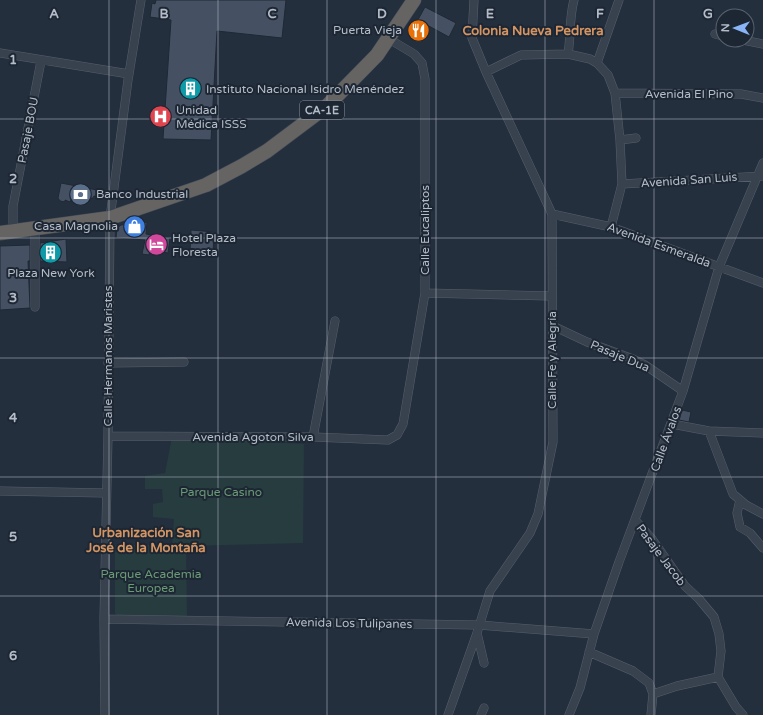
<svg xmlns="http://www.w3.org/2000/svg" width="763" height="715" viewBox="0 0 763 715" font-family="'Varela Round',sans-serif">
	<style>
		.green { fill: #263c3f }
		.building { fill: #455162; stroke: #1f2835 }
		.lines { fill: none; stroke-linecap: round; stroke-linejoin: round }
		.minor-casing { stroke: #565f6c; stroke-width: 9 }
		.trunk-casing { stroke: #434c59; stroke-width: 15 }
		.minor { stroke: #38414e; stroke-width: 8 }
		.trunk { stroke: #656462; stroke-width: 14 }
		.grid { fill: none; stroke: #b4bcc9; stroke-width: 1; stroke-opacity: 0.55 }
		.labels { text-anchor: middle; stroke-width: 4; stroke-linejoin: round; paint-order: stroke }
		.shield { fill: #1d2633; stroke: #878f9c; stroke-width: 1 }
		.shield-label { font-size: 11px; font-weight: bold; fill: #b4bcc9 }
		.poi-label { font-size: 12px; fill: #b4bcc9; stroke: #1d2633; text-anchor: start }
		.street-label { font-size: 12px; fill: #b4bcc9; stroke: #1d2633 }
		.park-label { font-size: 12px; fill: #6b9a76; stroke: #1d2633 }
		.neighbourhood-label { font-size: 13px; font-weight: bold; fill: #d59563; stroke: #1d2633 }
		.grid-label { font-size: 13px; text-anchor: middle; font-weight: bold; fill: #b4bcc9; stroke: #1d2633; stroke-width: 4; stroke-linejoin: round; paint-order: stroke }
	</style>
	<rect width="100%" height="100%" fill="#242f3e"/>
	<path class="green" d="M172,437L304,444L303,543L186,546L187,617L117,615L115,613V545H172L174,519L153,517V504L163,502L162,489H145V476L165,473Z"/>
	<path class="building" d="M156,0H286L282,38L217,31L211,140L163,139L171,20L150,17L152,3L155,4Z
		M425,7L456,23L449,37L427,25L418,41L409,36Z
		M61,183L102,191L101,197L94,196L93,198L84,200L83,201L77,200L76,202L71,200L70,202L65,200V202L60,201L58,198Z
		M147,222L146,234L170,238L168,253L150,250L149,255L142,254L145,240L116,238L117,228L121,225Z
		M191,230L214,232L213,253L190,252Z
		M66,239L67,262L40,261V243Z
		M30,245V261H28L30,308L0,310V246Z
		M682,410L691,412L689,422L679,420Z"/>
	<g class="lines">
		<defs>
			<path id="minor" d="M715,34L723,36
				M743,40L763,44
				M0,53L129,74
				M568,54C571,36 569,18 574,0
				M597,63L619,0
				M486,72L521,55L568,54L590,59L597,63L608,75L615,93L620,140L622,184L611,227
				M615,93L741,94L763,98
				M620,140L636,138
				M622,184L763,176
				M552,214L611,227L763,283
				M13,223V206L41,61
				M35,228V307
				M425,293L551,296
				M553,326L587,342L633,359L645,365L683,391
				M108,363L184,362
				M672,424L709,431L763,433
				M709,431L733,494L746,505L763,514
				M108,436L313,437L388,440L397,435L403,424L425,293V79L422,63L414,54L389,39
				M313,437L335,321
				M0,491L106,493
				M740,500L737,513L740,527L750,533L763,548
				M635,520L652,539L685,586L699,599L714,617L719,634L721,651L718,677L736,707L743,715
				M104,619L479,625L594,634
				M477,633L484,663
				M589,652L633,671L649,683L653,694
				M105,715L104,619L108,436L110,218L128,80L141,0
				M448,715L477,633L490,591L530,533L538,514L553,442L552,214L486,72L472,38L474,0
				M481,715L484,708
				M569,715L580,688L594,634L619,562L683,391L719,267L763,163
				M651,715L653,694L677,686L718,677"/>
			<path id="trunk" d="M0,233L110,218L206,185L242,166L267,151L327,106L377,55L414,0"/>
		</defs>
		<use href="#minor" class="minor-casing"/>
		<use href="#trunk" class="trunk-casing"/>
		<use href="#minor" class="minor"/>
		<use href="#trunk" class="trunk"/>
	</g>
	<path class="grid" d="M109,0V715M218,0V715M327,0V715M436,0V715M545,0V715M654,0V715M0,119H763M0,238H763M0,358H763M0,477H763M0,596H763"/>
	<defs>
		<symbol id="restaurant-disc" viewBox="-11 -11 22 22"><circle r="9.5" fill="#e8710a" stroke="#1d2633"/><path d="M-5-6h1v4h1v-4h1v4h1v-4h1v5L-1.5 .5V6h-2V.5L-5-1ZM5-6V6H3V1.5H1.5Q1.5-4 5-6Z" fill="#fff"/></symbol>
		<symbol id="building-disc" viewBox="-11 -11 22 22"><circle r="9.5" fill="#0f9aa8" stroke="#1d2633"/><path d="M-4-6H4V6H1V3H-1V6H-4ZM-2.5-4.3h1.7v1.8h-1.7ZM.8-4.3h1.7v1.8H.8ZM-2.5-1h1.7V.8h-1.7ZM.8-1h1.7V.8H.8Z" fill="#fff"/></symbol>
		<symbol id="hospital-disc" viewBox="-11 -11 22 22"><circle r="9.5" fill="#e0444e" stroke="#1d2633"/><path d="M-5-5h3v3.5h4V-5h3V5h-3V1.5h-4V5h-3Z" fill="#fff"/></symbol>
		<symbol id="bank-disc" viewBox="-11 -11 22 22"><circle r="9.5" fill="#5c6f8a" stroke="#1d2633"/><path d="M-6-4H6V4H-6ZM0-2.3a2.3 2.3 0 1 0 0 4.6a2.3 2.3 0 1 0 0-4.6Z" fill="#fff"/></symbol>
		<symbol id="shop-disc" viewBox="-11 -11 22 22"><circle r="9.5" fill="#3f7fe0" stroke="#1d2633"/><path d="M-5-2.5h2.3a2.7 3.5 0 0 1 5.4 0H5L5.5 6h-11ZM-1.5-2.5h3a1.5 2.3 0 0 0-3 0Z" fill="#fff"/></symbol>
		<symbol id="hotel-disc" viewBox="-11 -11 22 22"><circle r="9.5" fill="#d1479c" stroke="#1d2633"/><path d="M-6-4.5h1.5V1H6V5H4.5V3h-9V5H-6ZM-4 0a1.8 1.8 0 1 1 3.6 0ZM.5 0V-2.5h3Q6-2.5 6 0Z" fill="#fff"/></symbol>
	</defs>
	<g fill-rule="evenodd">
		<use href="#restaurant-disc" x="406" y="18" width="25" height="25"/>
		<use href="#building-disc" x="178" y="76" width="25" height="25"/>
		<use href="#hospital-disc" x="148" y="104" width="25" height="25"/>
		<use href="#bank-disc" x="68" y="182" width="25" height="25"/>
		<use href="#shop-disc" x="122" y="214" width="25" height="25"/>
		<use href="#hotel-disc" x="144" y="232" width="25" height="25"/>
		<use href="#building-disc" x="38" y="240" width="25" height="25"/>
	</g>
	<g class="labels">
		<rect class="shield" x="300" y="101" width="44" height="18" rx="3"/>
		<g class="shield-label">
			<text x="322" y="114">CA-1E</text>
		</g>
		<g class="poi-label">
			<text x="402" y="34" text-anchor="end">Puerta Vieja</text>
			<text x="206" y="93">Instituto Nacional Isidro Menéndez</text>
			<text x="176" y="114">Unidad<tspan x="176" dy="14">Médica ISSS</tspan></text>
			<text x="96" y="198">Banco Industrial</text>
			<text x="118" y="230" text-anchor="end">Casa Magnolia</text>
			<text x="172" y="242">Hotel Plaza<tspan x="172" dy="14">Floresta</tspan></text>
			<text x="51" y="277" text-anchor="middle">Plaza New York</text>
		</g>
		<g class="street-label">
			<text x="689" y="98">Avenida El Pino</text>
			<text transform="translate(28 130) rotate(-79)" y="4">Pasaje BOU</text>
			<text transform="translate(689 180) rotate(-4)" y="4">Avenida San Luis</text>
			<text transform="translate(425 230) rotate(-90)" y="4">Calle Eucaliptos</text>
			<text transform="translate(659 245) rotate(20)" y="4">Avenida Esmeralda</text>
			<text transform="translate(108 356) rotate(-90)" y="4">Calle Hermanos Maristas</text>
			<text transform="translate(620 356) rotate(23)" y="4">Pasaje Dua</text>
			<text transform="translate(552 360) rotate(-90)" y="4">Calle Fe y Alegría</text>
			<text x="253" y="441">Avenida Agoton Silva</text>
			<text transform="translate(666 439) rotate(-70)" y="4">Calle Ávalos</text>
			<text transform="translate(661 555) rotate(53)" y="4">Pasaje Jacob</text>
			<text transform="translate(349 623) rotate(1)" y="4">Avenida Los Tulipanes</text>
		</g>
		<g class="park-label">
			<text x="221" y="496">Parque Casino</text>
			<text x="151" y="578">Parque Academia<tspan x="151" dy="14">Europea</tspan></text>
		</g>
		<g class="neighbourhood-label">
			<text x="533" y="35">Colonia Nueva Pedrera</text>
			<text x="146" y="537">Urbanización San<tspan x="146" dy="15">José de la Montaña</tspan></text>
		</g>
	</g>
	<g class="grid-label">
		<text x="54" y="18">A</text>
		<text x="164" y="18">B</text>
		<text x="272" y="18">C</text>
		<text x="382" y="18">D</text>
		<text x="490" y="18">E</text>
		<text x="600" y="18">F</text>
		<text x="708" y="18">G</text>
		<text x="13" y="64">1</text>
		<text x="13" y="183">2</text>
		<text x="13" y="302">3</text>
		<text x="13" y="422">4</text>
		<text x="13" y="541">5</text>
		<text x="13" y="660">6</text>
	</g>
	<g transform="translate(735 28) rotate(271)"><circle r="19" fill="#1d2633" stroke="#59626f"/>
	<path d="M0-3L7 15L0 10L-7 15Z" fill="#8ab4f8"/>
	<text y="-6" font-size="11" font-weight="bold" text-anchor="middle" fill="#b4bcc9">N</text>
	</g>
</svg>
